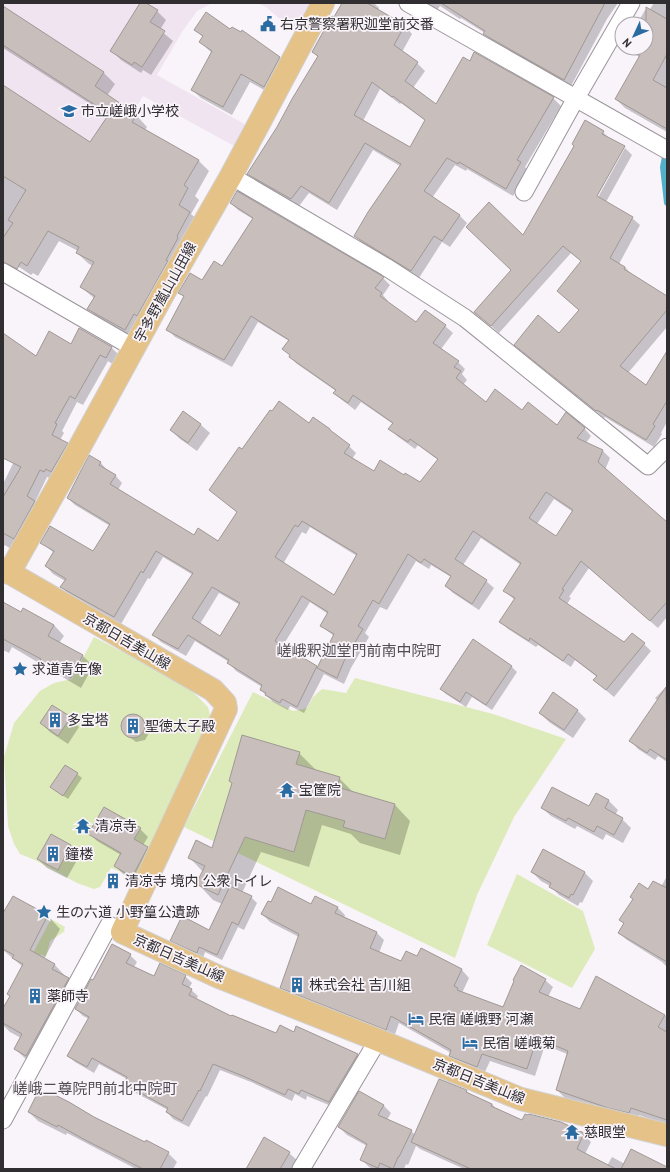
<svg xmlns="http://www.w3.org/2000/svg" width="670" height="1172" viewBox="0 0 670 1172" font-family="'PT Sans','Noto Sans JP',sans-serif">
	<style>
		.built { fill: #f0e4f1 }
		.green { fill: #ddeab9 }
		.shadow { fill: #0003; fill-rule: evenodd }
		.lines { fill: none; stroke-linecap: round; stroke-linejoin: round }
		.stream { stroke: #52b0c8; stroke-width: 6 }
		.building { fill: #c8bfbc; stroke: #a09895; fill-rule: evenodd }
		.minor-casing { stroke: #9b959b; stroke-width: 19 }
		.primary-casing { stroke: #d1d1d2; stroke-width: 24 }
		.minor { stroke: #fff; stroke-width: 17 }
		.primary { stroke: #e5c388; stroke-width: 22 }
		.labels { text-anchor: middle; stroke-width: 3.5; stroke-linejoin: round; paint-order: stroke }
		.poi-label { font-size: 14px; fill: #302e31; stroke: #f9f3fa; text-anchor: start }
		.street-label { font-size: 14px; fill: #302e31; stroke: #f9f3fa }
		.neighbourhood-label { font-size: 15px; fill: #524d53; stroke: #f9f3fa }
	</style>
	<rect width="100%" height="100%" fill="#f9f3fa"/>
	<path class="built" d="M3,3H212L197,11L182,32L157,75L248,126L236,147L143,96L119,136L146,152L3,136Z
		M257,3H309L296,29L281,20L266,7Z"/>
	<path class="green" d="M94,637L181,682L195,694L208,707L212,723L209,739L136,874L130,875L111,868L100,887L94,889L77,883L35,860L20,854L14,844L8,826L4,757L14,723L40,691L54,683L72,679Z
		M355,678L493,714L566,739L514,817L477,895L455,958L184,827L253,692L293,711L307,708L313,697L322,689L346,693Z
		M517,874L583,911L595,949L572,988L487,945Z
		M51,919L65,927L64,930L65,931L50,941L46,957L41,954L39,958L32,955Z"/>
	<path class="shadow" d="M142,3H144L157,11L166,20L160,30L173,41L151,75L143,70L141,73L121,60L112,51Z
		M343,3H374L379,8L378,10L405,26L412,34L402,52L417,63L425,71L413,88L437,106L553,98L561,106L525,167L528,171L513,196L467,169L466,171L455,165L432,198L459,215L467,223L450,247L442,242L419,278L363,244L355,236L400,166L373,150L337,210L309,193L299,206L256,181L249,174L278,128L318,57L313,52ZM380,89L400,104L401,103L426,121L410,149L363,121Z
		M426,3H618L607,19L571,86L492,41L484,34L485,33L461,18L460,19L440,6L437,10Z
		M654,3H667V132L625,108L616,99L639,57L628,48H646V24H637L645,10L648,12Z
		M3,8L104,73L115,84L107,96L136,115L147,127L145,130L198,160L209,171L195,196L199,200L191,214L201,223L136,340L100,320L89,309L95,299L81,287L93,266L89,264L77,253L78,251L59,241L38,276L33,273L31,275L3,256V86L91,143L109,116L3,48Z
		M195,29L231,30L280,58L288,66L273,95L250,82L232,115L201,98L192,90L212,53L200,42L203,37Z
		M603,132L611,140L624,147L632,155L606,202L632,218L640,225L619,264L625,267L632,275L667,297V327L628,373L647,387L667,354V422L661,433L662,434L654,447L605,417L604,418L524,353L516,345L559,334L580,311L566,299L582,261L571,253L499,333L475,312L512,270L524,237ZM622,148H625L596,201L594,200Z
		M238,193L383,278L390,285L383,295L388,301L387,302L416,323L445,326L453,333L441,349L458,362L465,369L462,374L467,380L463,385L486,403L523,411L558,426L584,428L591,436L586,443L603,451L610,458L605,470L667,535V617L658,628L589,568L569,597L571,598L567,604L624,644H644L651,651L614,697L602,687L597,677L575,660L571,667L538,645L536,647L508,629L501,622L515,600L504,591L521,565L481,538L463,565L486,581L494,588L479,610L453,593L446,586L451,577L431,565L429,569L416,561L387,610L380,607L365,633L369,637L351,668L344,684L324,674L304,713L290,706L288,710L273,702L261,690L262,687L236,671L229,663V662L195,641L186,656L161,642L154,635L193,575L163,557L150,579L148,578L121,624L69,595L62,587L65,581L53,574L46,566L54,553L42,543L94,552L110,526L75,505L68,498L100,462L107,470V471L115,475L122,483L118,490L194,536L219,542L238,513L210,490L242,451L309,424L349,446L356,453L352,459L374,472L404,476L420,484L438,460L418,445L415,449L397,436L390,428L393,424L361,402L355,410L342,400L334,393L336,391L297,364L290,357L291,356L283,348L289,341L258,322L232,367L175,337L167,329L185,298L180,293L203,281L222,268L253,219L238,210L231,203ZM554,499L573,512L556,537L537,524ZM310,527L357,556L334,596L283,564L302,532L306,534ZM219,593L240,605L220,637L200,624ZM310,602L328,614L321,626L334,636L318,668L282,647Z
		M79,329L112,348L119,355L114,365L108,361L83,405L77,402L62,431L64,433L60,440L67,444L74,451L52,479L47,477L35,502L42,509L11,549L5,545L3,548V484L22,445L3,434V334L36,358L71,345Z
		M184,412L201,425L210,433L197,451L180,439L171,430Z
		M3,603L21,613L54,625L64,636L59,643L83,656L93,666L81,688L12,647L9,653L3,650Z
		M473,641L512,667L517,672L492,710L472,697L466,707L446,694L441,689Z
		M667,686V762L658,756L655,760L638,749L631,741L658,701L655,698Z
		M577,710L586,719L573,738L549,722L540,713Z
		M135,715L147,724L149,733L145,740L136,742L124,733L122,725L126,717Z
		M70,718L79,727L68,744L50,732L41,723Z
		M299,753L315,769V771L339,778L354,793L395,805L410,821L400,855L360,843L351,834L322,825L309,867L261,852L242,893L251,897L257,903L244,930L238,927L222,960L205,952L203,958L177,946L172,940L209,931L222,904L213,900L198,884L203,872L189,857L213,850Z
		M77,774L82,778L68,799L51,787Z
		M596,794L609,801L618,810L615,815L622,819L631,828L623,843L606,834L603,840L577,826L575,829L551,816L542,808H589Z
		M140,829L148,837L143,845L155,855L140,883L123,874L115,866L121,855L97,841L90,834Z
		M51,835L71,846L80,855L67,878L47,868L38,859Z
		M532,872H584L593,881L582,903L580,902L578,906L559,895L550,886L541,881Z
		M667,876V967L662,962L627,940L619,933L624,924L621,920L649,890L661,887Z
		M13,897L48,916L60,929L44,959L54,964L80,992L28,1061L15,1049L21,1038L10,1032L3,1025V1010L10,996L23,967L3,950V915Z
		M311,905L338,908L345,915L344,918L377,933L384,940L379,953L401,963L417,957L421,950L462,970L469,978L462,993L504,1008L545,980L553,987L548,997L580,1011L596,978L667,1017V1125L639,1115L637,1120L617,1115L565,1098L557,1090L567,1054L545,1045L535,1076L490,1061L484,1074L458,1063L450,1056L451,1053L399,1023L394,1037L289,995L281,988L299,937L270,922L262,914Z
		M130,955L137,962L134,967L154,977L185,976L192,983L189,988L198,996L196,1000L232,1018L277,1035L294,1033L357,1055L364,1062L336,1108L307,1096L306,1100L295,1094L292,1101L251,1082L220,1070L207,1097L206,1096L189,1127L173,1119L167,1112L168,1110L132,1091L125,1084L127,1079L99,1064L94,1073L75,1062L68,1056L89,1019L83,1016L76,1009L93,982Z
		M466,1091L471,1095L492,1104L497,1110L523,1121L583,1134L591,1142L585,1154L607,1166L612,1157L625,1164L650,1169H464L420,1149L416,1146L408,1165L406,1164L404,1169H373L369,1167L361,1159L367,1146L347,1135L339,1127L383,1105L391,1113L387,1120L411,1131L415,1135Z
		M47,1097L94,1118L145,1144L168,1153L177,1162L173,1169H136L67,1133L66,1135L38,1121L29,1112Z
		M289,1153L298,1161L294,1169H248Z"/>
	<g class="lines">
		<path class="stream" d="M666,152L663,167L667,203"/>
	</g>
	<path class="building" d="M140,3H146L158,10L150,22L165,31L142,67L134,62L132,65L110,51Z
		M342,3H367L405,25L394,45L418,62L405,81L436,104L463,57L470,61L474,52L554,97L517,160L521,162L506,189L459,162L458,164L447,158L424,191L460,215L442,241L434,236L411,271L354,236L368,212L401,164L365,143L329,203L301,186L291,199L247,174L277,127L292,99L318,56L312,52L332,16L334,17ZM372,82L392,97L393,96L425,120L410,147L354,115Z
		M441,3H605L564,80L483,34L485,31Z
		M3,6L104,72L95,86L137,115L132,122L199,160L184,185L188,188L179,205L190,212L177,236L178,238L166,260L168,261L137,316L134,314L125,330L87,309L95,296L80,287L94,262L76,253L79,247L48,231L27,266L21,262L17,269L3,262V238L13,223L8,220L26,190L3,176V85L90,142L109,114L3,45Z
		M646,7L667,19V54L653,80L667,88V129L615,99L640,55L636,53L639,48H646Z
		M206,12L230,29L232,27L241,32L242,30L280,57L264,87L241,74L223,107L191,90L212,51L199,42L203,36L194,30Z
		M585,120L604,131L602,134L625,146L597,196L633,217L610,258L625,267L624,269L667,296V310L620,366L646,385L667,351V401L653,424L655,426L646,440L597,410L596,411L514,345L538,315L559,333L579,310L557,291L581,261L563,246L491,326L474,312L511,270L466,227L489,202L523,235L574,146L572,144Z
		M237,191L384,277L375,288L382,293L380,296L416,322L425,310L446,325L433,343L459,361L454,367L461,371L456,378L486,402L495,389L522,410L528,402L557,425L566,412L585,428L577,438L603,450L598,462L667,522V602L650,621L581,561L562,589L564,590L559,598L624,642L632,633L645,643L606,690L593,680L597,676L568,654L563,661L530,638L529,641L499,622L515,598L503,591L521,563L473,531L455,559L487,580L472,604L445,586L451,576L424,559L421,563L408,554L379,604L373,600L358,626L363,629L344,661L337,678L317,668L334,634L320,626L328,612L302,596L275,641L317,666L297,707L282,699L280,703L265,695L266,693L260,690L262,685L227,663L229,660L188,635L178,649L152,635L193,573L156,551L143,573L141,571L114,617L60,587L66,579L45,566L54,551L40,543L50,526L93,551L110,524L67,498L89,455L101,462L99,465L116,475L110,484L194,535L198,528L218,541L237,512L209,490L239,447L242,449L270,410L272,411L279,401L309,423L313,417L330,429V430L350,445L344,453L374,471L380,460L404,475L405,473L420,482L438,459L410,439L408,442L388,429L393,423L353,395L348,403L333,393L336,390L289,357L290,355L282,349L289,340L251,316L224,360L166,330L184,296L178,293L190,273L202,280L214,261L222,266L253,218L230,203ZM546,492L573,510L556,536L529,518ZM302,521L357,554L334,595L275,557L295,525L298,527ZM212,587L240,603L220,636L192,618Z
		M79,328L112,347L106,358L100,355L75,399L70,396L55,423L57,424L52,435L68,443L51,472L46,469L44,472L40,470L27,496L35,501L14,539L3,533V497L21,467L3,458V333L36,356L49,331L71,344Z
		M183,411L201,424L188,443L170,430Z
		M3,602L21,612L23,608L54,625L48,636L83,655L71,678L40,661L41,659L3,639Z
		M473,639L512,666L486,705L466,692L460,702L440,689Z
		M666,687L667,760L650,749L647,753L629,741Z
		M553,692L578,710L564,730L539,713Z
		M52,705L71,717L58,736L40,723Z
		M121 726a12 12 0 1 1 24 0a12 12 0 1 1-24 0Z
		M242,735L300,752L296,764L340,777L337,787L395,804L385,839L343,827L345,821L306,810L294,852L245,837L218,895L196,884L205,866L188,858L196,840L212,848L232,783L229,781Z
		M65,765L78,773L63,796L50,787Z
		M552,787L589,806L596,793L609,800L605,808L623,818L614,835L597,826L594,832L568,818L566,821L541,808Z
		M104,807L141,828L134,839L148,847L132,877L114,866L121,853L88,834Z
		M51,834L71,845L58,870L37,859Z
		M543,849L585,872L573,895L571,894L569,898L549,887L551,883L531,872Z
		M653,881L667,888V962L618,933L624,923L619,920L633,899L630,897L639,883L648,889Z
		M230,886L252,896L238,925L232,922L217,955L199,947L197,953L170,941L182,916L209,930Z
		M278,887L311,904L315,896L338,907L335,913L377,932L370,948L401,961L406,951L417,956L421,948L462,969L454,986L458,988L457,990L503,1007L514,981L513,980L521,965L546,979L539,992L580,1009L596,976L665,1015L658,1027L667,1032V1120L631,1108L629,1113L608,1108L556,1090L568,1051L537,1038L527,1069L482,1054L477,1067L449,1056L451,1050L391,1016L386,1030L280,988L299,934L261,914L268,901L271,902Z
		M13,896L48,915L30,950L55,964L52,969L69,978L26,1056L14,1049L22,1034L3,1023V1008L10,996L7,994L23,964L12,958L14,955L3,949V913Z
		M112,944L131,954L126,963L154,976L160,963L186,975L182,984L192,989L189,995L231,1016L232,1015L276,1033L280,1025L294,1032L296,1026L358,1054L329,1102L301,1090L299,1094L288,1089L285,1095L243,1076L213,1064L200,1091L199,1090L182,1121L166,1112L168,1108L124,1084L127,1077L92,1058L87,1067L67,1056L89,1017L75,1009L91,979L93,980Z
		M439,1079L467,1090L466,1092L492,1104L491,1106L522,1120L525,1114L528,1115L529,1114L561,1122L584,1133L577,1149L616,1169H471L411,1142Z
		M359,1091L384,1105L378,1115L412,1130L399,1157H398L393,1169L380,1163L378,1168L360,1160L367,1144L338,1127Z
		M38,1092L47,1096L49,1092L69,1102L94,1117L145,1142L146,1140L169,1152L160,1169H143L89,1142L58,1125L57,1127L28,1112Z
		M264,1137L290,1152L280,1169H246Z
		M631,1149L667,1167V1169H621Z"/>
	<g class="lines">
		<defs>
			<path id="minor" d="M408,3L667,150
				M231,176L386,267L465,318L648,466L667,447
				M524,192L576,98L631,3
				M3,272L134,348
				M3,1120L109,925L122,932
				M301,1169L378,1040"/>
			<path id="primary" d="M3,569L213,690L225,703L226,709L122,932L219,977L378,1040L521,1099L667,1135
				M9,573L72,461L165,291L231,176L323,3"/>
		</defs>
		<use href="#minor" class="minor-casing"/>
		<use href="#primary" class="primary-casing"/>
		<use href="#minor" class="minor"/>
		<use href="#primary" class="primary"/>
	</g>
	<defs>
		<symbol id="civic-bare" viewBox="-9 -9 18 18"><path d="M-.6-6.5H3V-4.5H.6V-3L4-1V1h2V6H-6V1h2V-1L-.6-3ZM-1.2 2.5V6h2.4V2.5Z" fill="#2a6ba1" stroke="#f9f3fa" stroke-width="2.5" paint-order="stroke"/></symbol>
		<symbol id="school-bare" viewBox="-9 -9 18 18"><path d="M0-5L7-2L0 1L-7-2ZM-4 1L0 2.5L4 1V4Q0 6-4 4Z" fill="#2a6ba1" stroke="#f9f3fa" stroke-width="2.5" paint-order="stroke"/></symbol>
		<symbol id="sight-bare" viewBox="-9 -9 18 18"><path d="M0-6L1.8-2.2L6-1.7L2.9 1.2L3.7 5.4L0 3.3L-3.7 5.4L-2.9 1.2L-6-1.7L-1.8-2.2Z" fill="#2a6ba1" stroke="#f9f3fa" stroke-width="2.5" paint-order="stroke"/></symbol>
		<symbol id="building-bare" viewBox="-9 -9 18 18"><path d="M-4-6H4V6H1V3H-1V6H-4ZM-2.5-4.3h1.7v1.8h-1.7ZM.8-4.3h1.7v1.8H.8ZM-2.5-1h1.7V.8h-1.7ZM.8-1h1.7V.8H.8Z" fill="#2a6ba1" stroke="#f9f3fa" stroke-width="2.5" paint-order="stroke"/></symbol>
		<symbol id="temple-bare" viewBox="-9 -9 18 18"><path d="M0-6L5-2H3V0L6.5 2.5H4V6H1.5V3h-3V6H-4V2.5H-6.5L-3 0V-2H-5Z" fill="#2a6ba1" stroke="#f9f3fa" stroke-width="2.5" paint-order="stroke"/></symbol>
		<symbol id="hotel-bare" viewBox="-9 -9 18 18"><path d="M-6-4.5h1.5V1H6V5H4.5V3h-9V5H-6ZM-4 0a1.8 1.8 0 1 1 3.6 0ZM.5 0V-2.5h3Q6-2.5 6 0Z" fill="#2a6ba1" stroke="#f9f3fa" stroke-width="2.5" paint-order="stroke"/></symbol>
	</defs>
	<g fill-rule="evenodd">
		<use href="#civic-bare" x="257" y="13" width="22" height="22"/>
		<use href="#school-bare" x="58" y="100" width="22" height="22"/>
		<use href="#sight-bare" x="9" y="658" width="22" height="22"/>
		<use href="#building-bare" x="44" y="709" width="22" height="22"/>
		<use href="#building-bare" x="122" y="715" width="22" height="22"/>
		<use href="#temple-bare" x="276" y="779" width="22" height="22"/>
		<use href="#temple-bare" x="72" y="815" width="22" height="22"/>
		<use href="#building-bare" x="42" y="843" width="22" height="22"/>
		<use href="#building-bare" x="102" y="870" width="22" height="22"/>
		<use href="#sight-bare" x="33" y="901" width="22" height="22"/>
		<use href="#building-bare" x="286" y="974" width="22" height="22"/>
		<use href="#building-bare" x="24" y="985" width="22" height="22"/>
		<use href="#hotel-bare" x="405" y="1008" width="22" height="22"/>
		<use href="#hotel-bare" x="459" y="1032" width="22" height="22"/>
		<use href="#temple-bare" x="561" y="1121" width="22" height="22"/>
	</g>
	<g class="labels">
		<g class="poi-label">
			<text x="280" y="29">右京警察署釈迦堂前交番</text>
			<text x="81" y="116">市立嵯峨小学校</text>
			<text x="32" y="674">求道青年像</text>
			<text x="67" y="725">多宝塔</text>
			<text x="145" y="731">聖徳太子殿</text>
			<text x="299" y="795">宝筐院</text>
			<text x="95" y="831">清凉寺</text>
			<text x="65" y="859">鐘楼</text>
			<text x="125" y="886">清凉寺 境内 公衆トイレ</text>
			<text x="56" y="917">生の六道 小野篁公遺跡</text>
			<text x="309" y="990">株式会社 吉川組</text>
			<text x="47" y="1001">薬師寺</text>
			<text x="428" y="1024">民宿 嵯峨野 河瀬</text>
			<text x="482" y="1048">民宿 嵯峨菊</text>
			<text x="584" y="1137">慈眼堂</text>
		</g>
		<g class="street-label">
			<text transform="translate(165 292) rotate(-61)" y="5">宇多野嵐山山田線</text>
			<text transform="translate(127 641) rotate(30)" y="5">京都日吉美山線</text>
			<text transform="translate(179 958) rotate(24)" y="5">京都日吉美山線</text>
			<text transform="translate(479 1081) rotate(22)" y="5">京都日吉美山線</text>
		</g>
		<g class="neighbourhood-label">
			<text x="359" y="656">嵯峨釈迦堂門前南中院町</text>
			<text x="95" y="1094">嵯峨二尊院門前北中院町</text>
		</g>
	</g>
	<rect width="670" height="1172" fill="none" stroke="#302e31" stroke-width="8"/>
	<g transform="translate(634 36) rotate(226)"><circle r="19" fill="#f9f3fa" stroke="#a9a4aa"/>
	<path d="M0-3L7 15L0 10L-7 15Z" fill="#2a6ba1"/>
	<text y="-6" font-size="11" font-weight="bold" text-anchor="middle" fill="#302e31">N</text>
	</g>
</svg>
